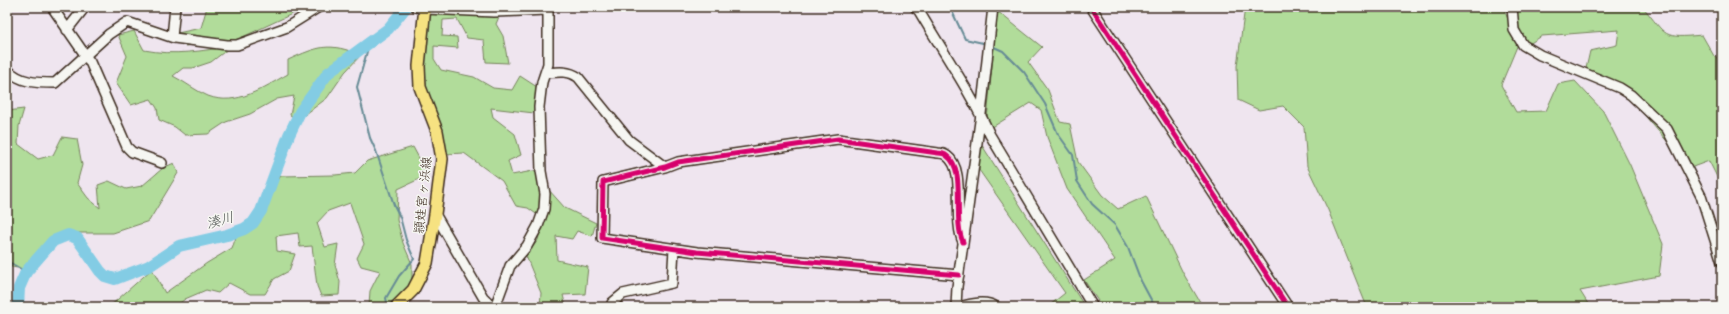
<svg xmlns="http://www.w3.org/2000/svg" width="1729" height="314" viewBox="0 0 1729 314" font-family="'Comic Neue','Klee One',sans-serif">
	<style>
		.green { fill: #b1dc9a; stroke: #76835c }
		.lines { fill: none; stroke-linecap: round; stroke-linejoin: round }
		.stream { stroke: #668b95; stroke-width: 2 }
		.river { stroke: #83cce4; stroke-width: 12 }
		.minor-casing { stroke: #3b2a1e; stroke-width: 12 }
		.major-casing { stroke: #3b2a1e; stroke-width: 14 }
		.minor { stroke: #f6f6f2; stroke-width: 9 }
		.major { stroke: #f6e281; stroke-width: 11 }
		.cycleway-casing { stroke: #f6f6f2; stroke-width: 8 }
		.cycleway { stroke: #d6006c; stroke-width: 5 }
		.labels { text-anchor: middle; stroke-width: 3; stroke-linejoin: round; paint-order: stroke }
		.street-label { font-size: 13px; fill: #3b2a1e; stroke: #f6f6f2 }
		.water-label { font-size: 14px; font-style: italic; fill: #4d5250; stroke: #f6f6f2 }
	</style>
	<rect width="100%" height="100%" fill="#efe5ef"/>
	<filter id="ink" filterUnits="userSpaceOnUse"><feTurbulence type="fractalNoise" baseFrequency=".025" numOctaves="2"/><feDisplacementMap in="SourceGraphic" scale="8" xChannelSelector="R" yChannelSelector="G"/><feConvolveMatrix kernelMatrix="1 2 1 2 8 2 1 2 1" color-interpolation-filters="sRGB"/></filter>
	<g filter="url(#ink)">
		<path class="green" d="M207,7H307L234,41L185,46L168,35L201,28Z
			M446,7H503L496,24L503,36L508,63L486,62L484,40L467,38L457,19L443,20L442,36L457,37L458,48L434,46V59L441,70L474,77L493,88L512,90L520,76L537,87L534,113L491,108L493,117L515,134L521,155L508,161L512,175L538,170L548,189L565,208L596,223L592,236L577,231L572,239L556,236L557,260L588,267L585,294L563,295L566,307H540L541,293L526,256L538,240L543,219L528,208L516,206L502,181L464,153L446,154L423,86L428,13Z
			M1245,7H1503L1518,44L1501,85L1516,112L1546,111L1558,84L1575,81L1603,111L1630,165L1663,244L1659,276L1580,291L1590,307H1367L1328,210L1307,166L1304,127L1283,106L1259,110L1238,100L1237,66Z
			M1513,7H1643C1667,36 1662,39 1702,35L1714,56L1722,60V187L1709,161L1690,168L1616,82L1585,73L1590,51L1617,45L1619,30L1542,36L1529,44L1521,34Z
			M997,11L1042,47L1028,62L1048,90L1060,122L1070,124L1078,162L1102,195L1118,209L1146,196L1183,273L1203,307H1102L1084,280L1115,260L1067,189L1047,137L1041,110L1031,103L986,131Z
			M134,31L144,50C174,56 202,51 232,46L211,62L193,68H183L173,76C185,82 196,91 208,96C237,107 264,87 288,74V60C319,46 329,42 361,55L345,72L327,98L298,120L290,115L294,96L277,99L250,114L226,122L208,134L185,135L175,127L159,120L157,108L151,99L131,105L116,83L127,56L118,35Z
			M24,109L19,126L18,144L38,159L53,155L62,137L77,139L82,165L77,183L88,198L100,208L98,185L109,181L126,189L142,186L163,168L174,163L178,173L149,221L113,233H64L28,270L7,266V186L9,181L7,180V111Z
			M978,139L1085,307H1051L1050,305L1065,293L979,170Z
			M413,147L428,175L398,189L397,220L403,243L412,264V281L400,299L387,307L369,305L370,291L380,271L361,266L357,258L364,244L350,203L328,211L317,223L325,247L338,244L335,265L340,282L339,295L321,296L317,286L312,246L300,247L298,233L276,236L277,251L295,254L289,271L274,279L265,294H250L229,283L218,293L206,290L185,299L175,307H109L152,269L165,293L207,263L232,248L240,227L261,209L273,186L281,176L335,175L355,173L367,161Z"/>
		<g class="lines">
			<path class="stream" d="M950,7L965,39L983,43
				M370,41L357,87L370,138L376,151L394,205L400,217L406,240L414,259L399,276L386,298L388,307
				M994,47L1003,51L1024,72L1045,104L1058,134L1073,155L1077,181L1092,204L1115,225L1128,247L1141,281L1155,307
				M7,263L9,262L26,272"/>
			<path class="river" d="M18,307L19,288L26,272L53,241L68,235L77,238L100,271L105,276L115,279L149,266L179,246L227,235L244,229L253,223L261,211L289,135L300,112L328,73L388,29L406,7"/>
			<defs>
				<path id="minor" d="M52,7L90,62L127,147L132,152L162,163
					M416,7L425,9L494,12L547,10
					M915,7L919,11C943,52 971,92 990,135L1093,307
					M1091,7L1288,307
					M1512,7L1514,30L1523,45L1540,55L1620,88L1631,95L1667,129L1701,196L1722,262
					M67,30L85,7
					M172,37L175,7
					M7,69C20,83 37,83 55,83L109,34L127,22L174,38L227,45H237L287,27L319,7
					M545,73C557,72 568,70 578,77L629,140L665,167
					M435,214L483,297L493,307
					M959,275L697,252L602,238L603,182L665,167L678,162L838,139L938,153C940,153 945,154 947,156C967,170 952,219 963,242
					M495,307L510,266L527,246L538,226L544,209L545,194L541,171L539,107L542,82L548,64V7
					M612,307V303L623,294L672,283L674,249
					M956,307L957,287L981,114L993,7
					M959,307C970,304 986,300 996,307"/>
				<path id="major" d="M396,307L413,290L427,263L435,214L442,159L437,131L420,87L419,66L425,7"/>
			</defs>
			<use href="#minor" class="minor-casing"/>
			<use href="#major" class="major-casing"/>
			<use href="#minor" class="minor"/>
			<use href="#major" class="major"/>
			<defs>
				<path id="cycleway" d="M1091,7L1288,307
					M959,275L697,252L602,238L603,182L665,167L678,162L838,139L938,153C940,153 945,154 947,156C967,170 952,219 963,242"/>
			</defs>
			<use href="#cycleway" class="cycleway-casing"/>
			<use href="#cycleway" class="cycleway"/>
		</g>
	</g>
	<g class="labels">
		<g class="street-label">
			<text transform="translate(422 195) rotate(-84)" y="5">頴娃宮ヶ浜線</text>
		</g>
		<g class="water-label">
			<text transform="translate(220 220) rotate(-15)" y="5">湊川</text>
		</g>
	</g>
	<rect width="1729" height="314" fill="none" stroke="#f6f6f2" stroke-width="24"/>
	<rect x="12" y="12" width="1705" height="290" fill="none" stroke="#3b2a1e" stroke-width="1.5" filter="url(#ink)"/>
</svg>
